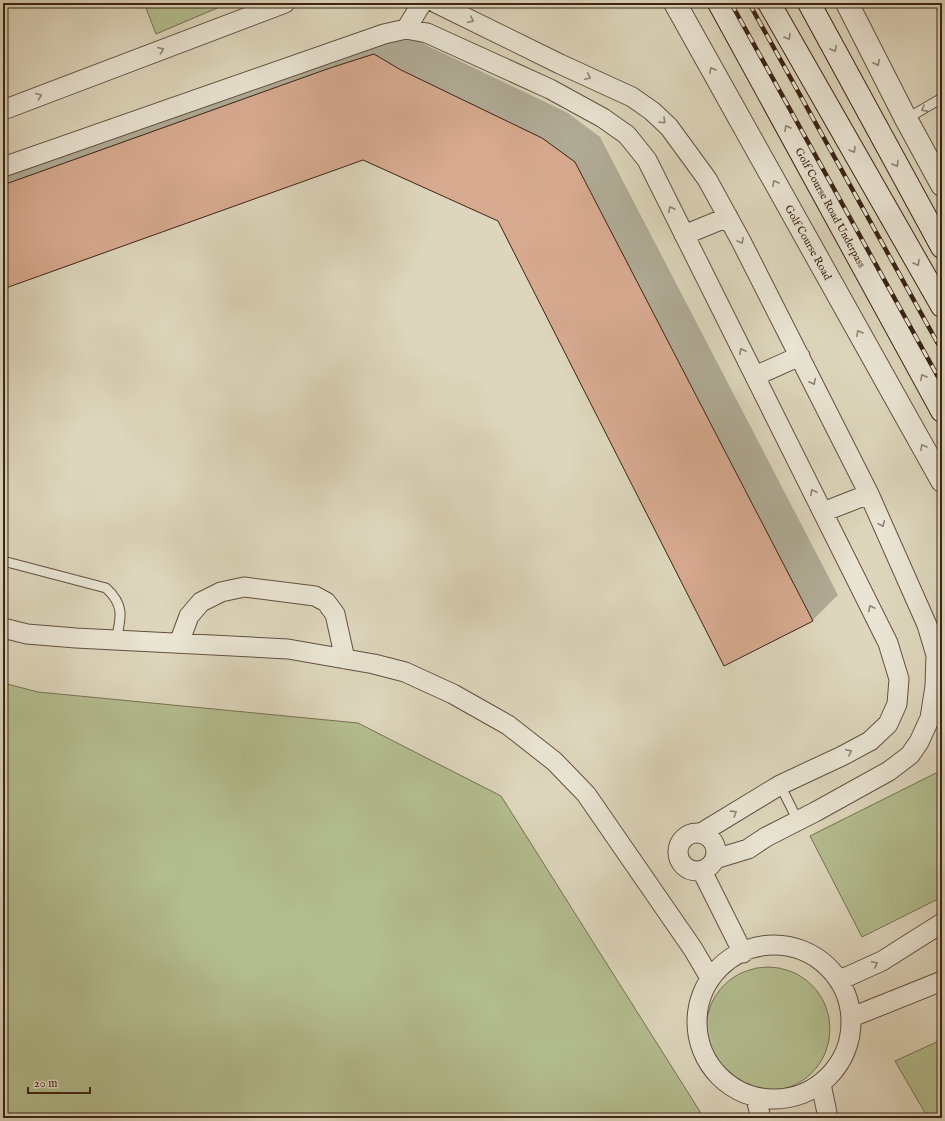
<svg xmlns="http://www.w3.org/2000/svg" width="945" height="1121" viewBox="0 0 945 1121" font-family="'IM FELL English',serif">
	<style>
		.green { fill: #b3bd8f; stroke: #787052 }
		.shadow { fill: #0003 }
		.building { fill: #d7aa90; stroke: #3c2416 }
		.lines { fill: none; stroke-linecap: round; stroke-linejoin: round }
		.service-casing { stroke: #645040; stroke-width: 11 }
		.minor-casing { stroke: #645040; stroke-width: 21 }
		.tertiary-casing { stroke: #645040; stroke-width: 24 }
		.secondary-casing { stroke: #3c2416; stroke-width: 24 }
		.service { stroke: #e9e4d3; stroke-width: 9 }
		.minor { stroke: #e9e4d3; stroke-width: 19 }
		.tertiary { stroke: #e9e4d3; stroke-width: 22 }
		.secondary { stroke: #e9e4d3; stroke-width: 22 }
		.rail-casing { stroke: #3c2416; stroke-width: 4.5 }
		.rail { stroke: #e9e4d3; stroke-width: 3; stroke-dasharray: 9; stroke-linecap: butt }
		.oneway { stroke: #928474 }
		.labels { text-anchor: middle; stroke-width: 3.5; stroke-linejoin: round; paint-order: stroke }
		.street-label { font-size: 11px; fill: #3c2416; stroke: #e9e4d3 }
	</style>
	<rect width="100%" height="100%" fill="#ddd6bc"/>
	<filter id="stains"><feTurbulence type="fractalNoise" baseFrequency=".005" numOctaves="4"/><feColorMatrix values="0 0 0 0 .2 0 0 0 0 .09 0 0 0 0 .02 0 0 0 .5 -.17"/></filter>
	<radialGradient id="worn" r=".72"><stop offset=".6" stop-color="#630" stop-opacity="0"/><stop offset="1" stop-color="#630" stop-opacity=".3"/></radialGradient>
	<path class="green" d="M144,3H229L156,34Z
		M3,683L38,692L358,723L501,796L704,1118H3Z
		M942,770V897L862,937L810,836Z
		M706 1029a62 62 0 1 1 124 0a62 62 0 1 1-124 0Z
		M941,1040L942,1042V1118H928L895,1061Z"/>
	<path class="shadow" d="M400,29L426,45L568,113L600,137L838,595L813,620L499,220L363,159L3,287V169Z"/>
	<path class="building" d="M374,54L401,70L542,138L575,162L813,621L724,666L498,221L363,160L3,289V185L330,68Z"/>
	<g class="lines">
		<defs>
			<path id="service" d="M906,119L942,98
				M3,561L106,588C125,605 121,618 116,640
				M780,785L798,821"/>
			<path id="minor" d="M436,3L560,64L632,97L652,111L669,127L707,179L741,241L869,494L927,625L936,655L935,686L930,718L919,742L910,755L889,771L815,812L766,837L748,849L715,859
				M406,29L422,3
				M3,110L285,3
				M3,167L384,34L406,29L427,33L550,89L603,118L627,135L647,160L888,643L899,679L897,704L888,724L870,741L842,756L780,785L701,833
				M684,235L728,217
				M755,376L800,356
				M823,512L869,494
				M3,628L27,634L76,638L288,649L374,664L405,672L453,694L508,725L554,761L586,794L693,949L710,978
				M179,643L189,616L201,602L221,592L244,587L315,596L326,602L335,614L345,659
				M678 852a19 19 0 1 1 38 0a19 19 0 1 1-38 0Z
				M702,871L743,953
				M697 1022a77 77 0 1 1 154 0a77 77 0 1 1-154 0Z
				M840,980L882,961L942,923
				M852,1017L942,981
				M821,1084L828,1118
				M756,1099L761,1118"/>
			<g id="tertiary">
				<path id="s1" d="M675,3L942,481"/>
				<path d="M847,3L906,119L942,185"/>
			</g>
			<g id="secondary">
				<path id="s2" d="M719,3L942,411"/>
				<path d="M769,3L942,306"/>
				<path d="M809,3L942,247"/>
			</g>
		</defs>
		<use href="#service" class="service-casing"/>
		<use href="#minor" class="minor-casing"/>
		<use href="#tertiary" class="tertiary-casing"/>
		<use href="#secondary" class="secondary-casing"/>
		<use href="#service" class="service"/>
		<use href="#minor" class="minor"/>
		<use href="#tertiary" class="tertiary"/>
		<use href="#secondary" class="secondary"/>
		<defs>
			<path id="rail" d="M731,3L942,384
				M749,3L942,351"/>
		</defs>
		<use href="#rail" class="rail-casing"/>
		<use href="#rail" class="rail"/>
	</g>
	<defs><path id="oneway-chevron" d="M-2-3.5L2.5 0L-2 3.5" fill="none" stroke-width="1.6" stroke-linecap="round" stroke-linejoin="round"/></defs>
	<g class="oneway">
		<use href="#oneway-chevron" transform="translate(471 20) rotate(26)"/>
		<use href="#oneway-chevron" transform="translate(788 37) rotate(60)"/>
		<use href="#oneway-chevron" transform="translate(834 49) rotate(61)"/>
		<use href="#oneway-chevron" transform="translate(161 50) rotate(-21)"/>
		<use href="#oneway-chevron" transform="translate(877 63) rotate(63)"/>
		<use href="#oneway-chevron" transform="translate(712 70) rotate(-119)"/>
		<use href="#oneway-chevron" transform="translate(588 77) rotate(25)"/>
		<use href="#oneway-chevron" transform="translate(39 96) rotate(-21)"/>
		<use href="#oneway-chevron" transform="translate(924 109) rotate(151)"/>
		<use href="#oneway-chevron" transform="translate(663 121) rotate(44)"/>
		<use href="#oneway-chevron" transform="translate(787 128) rotate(-119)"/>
		<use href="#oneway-chevron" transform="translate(853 150) rotate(60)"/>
		<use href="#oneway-chevron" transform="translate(896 164) rotate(61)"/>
		<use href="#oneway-chevron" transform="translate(775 183) rotate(-119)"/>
		<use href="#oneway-chevron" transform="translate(671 209) rotate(-117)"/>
		<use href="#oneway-chevron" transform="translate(741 241) rotate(62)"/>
		<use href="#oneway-chevron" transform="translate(917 263) rotate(60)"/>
		<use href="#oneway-chevron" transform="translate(859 333) rotate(-119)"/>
		<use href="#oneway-chevron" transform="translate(742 351) rotate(-117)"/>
		<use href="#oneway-chevron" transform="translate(923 377) rotate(-119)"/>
		<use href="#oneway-chevron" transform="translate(813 382) rotate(63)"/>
		<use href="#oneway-chevron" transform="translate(923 447) rotate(-119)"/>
		<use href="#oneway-chevron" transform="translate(813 492) rotate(-117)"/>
		<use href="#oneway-chevron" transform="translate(882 524) rotate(66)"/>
		<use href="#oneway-chevron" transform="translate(871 608) rotate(-117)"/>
		<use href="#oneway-chevron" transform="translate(849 752) rotate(-27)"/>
		<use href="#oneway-chevron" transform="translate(734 813) rotate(-32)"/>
		<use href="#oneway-chevron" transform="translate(875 964) rotate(-25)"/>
	</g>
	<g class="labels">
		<g class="street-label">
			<text dy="4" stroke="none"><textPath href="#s2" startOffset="233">Golf Course Road Underpass</textPath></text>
			<text dy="4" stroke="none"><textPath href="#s1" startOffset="274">Golf Course Road</textPath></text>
		</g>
	</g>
	<rect width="945" height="1121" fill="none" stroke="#ddd6bc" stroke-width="16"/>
	<rect x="4" y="4" width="937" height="1113" fill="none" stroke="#3c2416" stroke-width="2"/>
	<rect x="8" y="8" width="929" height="1105" fill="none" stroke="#3c2416"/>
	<path d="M28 1087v6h62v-6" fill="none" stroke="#3c2416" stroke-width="2"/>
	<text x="34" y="1087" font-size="12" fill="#3c2416" stroke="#e9e4d3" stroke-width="3" paint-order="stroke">20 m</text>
	<rect width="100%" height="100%" filter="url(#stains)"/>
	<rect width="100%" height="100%" fill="url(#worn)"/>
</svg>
